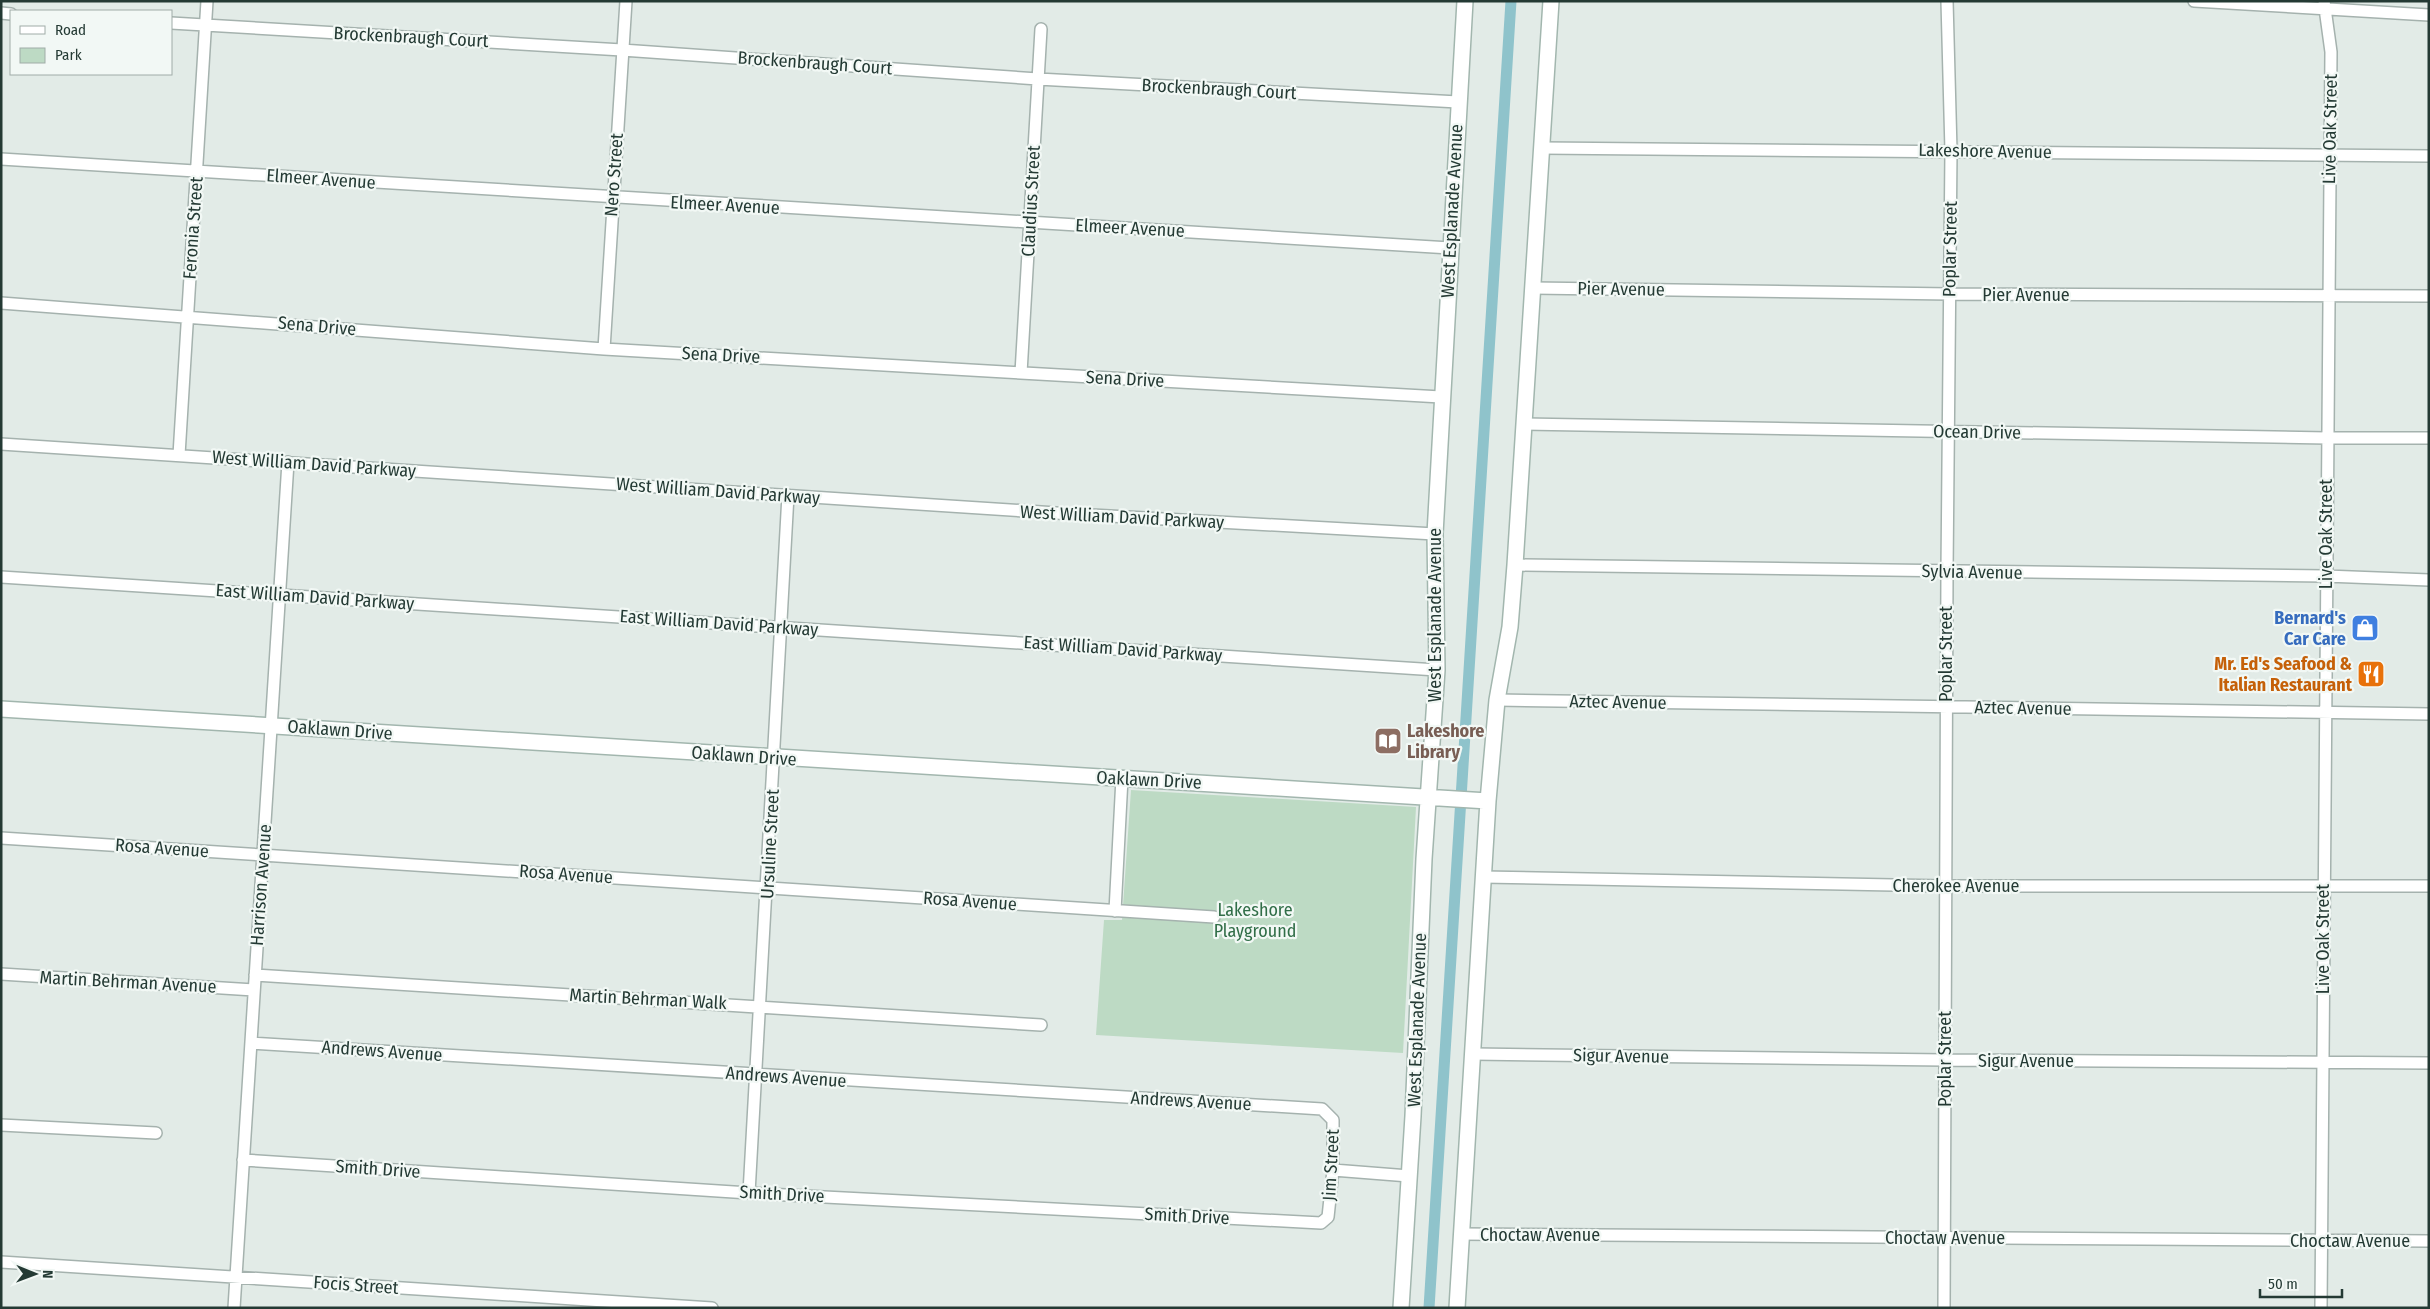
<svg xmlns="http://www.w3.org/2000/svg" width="2430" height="1309" viewBox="0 0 2430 1309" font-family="'Fira Sans Condensed',sans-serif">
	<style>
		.green { fill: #bddac4 }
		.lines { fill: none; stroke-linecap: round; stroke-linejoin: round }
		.canal { stroke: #8fc3cb; stroke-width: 11 }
		.street-casing { stroke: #a5b2ae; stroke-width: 14 }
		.secondary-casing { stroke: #a2b6ae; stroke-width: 18 }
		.street { stroke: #fff; stroke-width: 11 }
		.secondary { stroke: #fff; stroke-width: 15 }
		.labels { text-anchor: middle; stroke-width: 4.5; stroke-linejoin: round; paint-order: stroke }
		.street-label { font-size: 18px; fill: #243a34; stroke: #f2f8f5 }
		.shop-label { font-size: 18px; font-weight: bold; fill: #366cbe; stroke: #f2f8f5; text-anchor: end }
		.food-label { font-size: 18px; font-weight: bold; fill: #c56008; stroke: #f2f8f5; text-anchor: end }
		.education-label { font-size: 18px; font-weight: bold; fill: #785e54; stroke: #f2f8f5; text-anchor: start }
		.park-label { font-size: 18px; fill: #316e48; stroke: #f2f8f5 }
	</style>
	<rect width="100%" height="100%" fill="#e2ebe7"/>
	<path class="green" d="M1131,790L1416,807L1403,1053L1096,1035L1104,920H1122Z"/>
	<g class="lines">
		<path class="canal" d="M1429,1308L1511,1"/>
		<defs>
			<path id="street" d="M2194,1L2429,15
				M1,13L11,14
				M171,23L622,50L1038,79L1458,102
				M1542,148L2429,156
				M1,159L1450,248
				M1533,288L1950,294L2429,296
				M1,303L604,349L1441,397
				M604,349L626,1
				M1021,373L1041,29
				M1524,424L2327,438H2429
				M1,444L1056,513L1435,534
				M179,455L207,1
				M1515,565L2326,576L2429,580
				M1,577L1437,670
				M1497,700L2429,714
				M1,838L1214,917
				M1483,877L1945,886H2429
				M1115,911L1122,778
				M1,974L254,990
				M255,975L1041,1025
				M1473,1054L1945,1060L2429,1063
				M1,1125L156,1133
				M243,1160L749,1193L1321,1223L1328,1217L1333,1170V1120L1322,1109L251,1043
				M1333,1170L1409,1176
				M749,1193L788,495
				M1461,1234L2429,1241
				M1,1262L712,1308
				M234,1308L288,462
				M1944,1308L1947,571L1951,151L1947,1
				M2321,1308L2331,52L2324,1"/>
			<path id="secondary" d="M1,709L1488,801
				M1401,1308L1413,1116L1424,859L1437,670L1435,534L1465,1
				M1457,1308L1488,801L1497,700L1510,627L1515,565L1551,1"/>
		</defs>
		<use href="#street" class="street-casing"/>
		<use href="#secondary" class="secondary-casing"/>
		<use href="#street" class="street"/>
		<use href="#secondary" class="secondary"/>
	</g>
	<defs>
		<symbol id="shop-square" viewBox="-11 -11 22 22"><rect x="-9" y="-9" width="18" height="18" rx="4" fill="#3f7fe0" stroke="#f2f8f5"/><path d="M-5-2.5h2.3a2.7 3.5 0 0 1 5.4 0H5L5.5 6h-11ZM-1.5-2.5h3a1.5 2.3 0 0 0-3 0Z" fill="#fff"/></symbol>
		<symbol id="restaurant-square" viewBox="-11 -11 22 22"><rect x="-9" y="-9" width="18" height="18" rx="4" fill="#e8710a" stroke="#f2f8f5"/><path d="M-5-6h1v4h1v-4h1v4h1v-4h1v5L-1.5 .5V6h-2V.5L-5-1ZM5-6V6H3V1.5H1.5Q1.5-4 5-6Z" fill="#fff"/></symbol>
		<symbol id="library-square" viewBox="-11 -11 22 22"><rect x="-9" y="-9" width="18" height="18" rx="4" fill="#8d6e63" stroke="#f2f8f5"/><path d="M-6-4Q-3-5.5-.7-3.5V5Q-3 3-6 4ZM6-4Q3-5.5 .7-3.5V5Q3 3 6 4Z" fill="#fff"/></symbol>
	</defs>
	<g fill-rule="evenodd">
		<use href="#shop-square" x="2349" y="612" width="32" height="32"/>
		<use href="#restaurant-square" x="2355" y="658" width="32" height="32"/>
		<use href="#library-square" x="1372" y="725" width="32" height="32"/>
	</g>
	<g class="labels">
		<g class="street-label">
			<text transform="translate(411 37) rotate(3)" y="6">Brockenbraugh Court</text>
			<text transform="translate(815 63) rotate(4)" y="6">Brockenbraugh Court</text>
			<text transform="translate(1219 89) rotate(3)" y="6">Brockenbraugh Court</text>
			<text transform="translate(2330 129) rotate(-89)" y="6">Live Oak Street</text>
			<text transform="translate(1985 151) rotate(1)" y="6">Lakeshore Avenue</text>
			<text transform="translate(614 175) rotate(-86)" y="6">Nero Street</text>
			<text transform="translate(321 179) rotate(4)" y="6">Elmeer Avenue</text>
			<text transform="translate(1031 201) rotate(-87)" y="6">Claudius Street</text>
			<text transform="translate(725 205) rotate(3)" y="6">Elmeer Avenue</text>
			<text transform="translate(1452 211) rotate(-87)" y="6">West Esplanade Avenue</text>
			<text transform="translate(193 228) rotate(-86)" y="6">Feronia Street</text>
			<text transform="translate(1130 228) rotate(3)" y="6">Elmeer Avenue</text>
			<text transform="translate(1950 249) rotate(-89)" y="6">Poplar Street</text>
			<text transform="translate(1621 289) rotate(1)" y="6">Pier Avenue</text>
			<text x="2026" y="301">Pier Avenue</text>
			<text transform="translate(317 326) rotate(5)" y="6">Sena Drive</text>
			<text transform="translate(721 355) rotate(3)" y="6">Sena Drive</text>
			<text transform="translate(1125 379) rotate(3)" y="6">Sena Drive</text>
			<text transform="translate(1977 432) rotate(1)" y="6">Ocean Drive</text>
			<text transform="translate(314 464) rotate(4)" y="6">West William David Parkway</text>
			<text transform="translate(718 491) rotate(4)" y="6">West William David Parkway</text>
			<text transform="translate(1122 517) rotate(3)" y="6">West William David Parkway</text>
			<text transform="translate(2326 534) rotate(-90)" y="6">Live Oak Street</text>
			<text transform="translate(1972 572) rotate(1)" y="6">Sylvia Avenue</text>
			<text transform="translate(315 597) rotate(4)" y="6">East William David Parkway</text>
			<text transform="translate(1435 615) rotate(-90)" y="6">West Esplanade Avenue</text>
			<text transform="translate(719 623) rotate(4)" y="6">East William David Parkway</text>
			<text transform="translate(1123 649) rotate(4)" y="6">East William David Parkway</text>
			<text transform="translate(1946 654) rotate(-90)" y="6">Poplar Street</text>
			<text transform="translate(1618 702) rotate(1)" y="6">Aztec Avenue</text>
			<text transform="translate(2023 708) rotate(1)" y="6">Aztec Avenue</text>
			<text transform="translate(340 730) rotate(4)" y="6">Oaklawn Drive</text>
			<text transform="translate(744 756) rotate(4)" y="6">Oaklawn Drive</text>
			<text transform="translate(1149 780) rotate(3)" y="6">Oaklawn Drive</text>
			<text transform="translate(770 844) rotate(-87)" y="6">Ursuline Street</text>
			<text transform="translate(162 848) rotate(4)" y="6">Rosa Avenue</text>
			<text transform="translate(566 874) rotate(4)" y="6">Rosa Avenue</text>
			<text transform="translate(261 885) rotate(-86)" y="6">Harrison Avenue</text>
			<text x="1956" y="892">Cherokee Avenue</text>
			<text transform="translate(970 901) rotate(4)" y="6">Rosa Avenue</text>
			<text transform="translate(2323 939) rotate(-90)" y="6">Live Oak Street</text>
			<text transform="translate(128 982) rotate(3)" y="6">Martin Behrman Avenue</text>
			<text transform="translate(648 999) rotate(3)" y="6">Martin Behrman Walk</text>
			<text transform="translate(1417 1020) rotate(-88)" y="6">West Esplanade Avenue</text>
			<text transform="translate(382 1051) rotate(4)" y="6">Andrews Avenue</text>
			<text transform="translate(1621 1056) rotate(1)" y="6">Sigur Avenue</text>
			<text transform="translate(1945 1059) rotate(-90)" y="6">Poplar Street</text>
			<text x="2026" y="1067">Sigur Avenue</text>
			<text transform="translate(786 1077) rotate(4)" y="6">Andrews Avenue</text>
			<text transform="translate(1191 1101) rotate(3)" y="6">Andrews Avenue</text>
			<text transform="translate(1331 1165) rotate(-87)" y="6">Jim Street</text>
			<text transform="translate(378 1169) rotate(4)" y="6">Smith Drive</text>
			<text transform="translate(782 1194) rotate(3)" y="6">Smith Drive</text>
			<text transform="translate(1187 1216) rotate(3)" y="6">Smith Drive</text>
			<text x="1540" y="1241">Choctaw Avenue</text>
			<text x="1945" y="1244">Choctaw Avenue</text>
			<text x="2350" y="1247">Choctaw Avenue</text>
			<text transform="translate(356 1285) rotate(4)" y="6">Focis Street</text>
		</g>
		<g class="shop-label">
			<text x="2346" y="624">Bernard's<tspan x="2346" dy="21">Car Care</tspan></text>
		</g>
		<g class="food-label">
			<text x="2352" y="670">Mr. Ed's Seafood &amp;<tspan x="2352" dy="21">Italian Restaurant</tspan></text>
		</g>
		<g class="education-label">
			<text x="1407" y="737">Lakeshore<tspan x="1407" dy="21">Library</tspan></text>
		</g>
		<g class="park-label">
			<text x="1255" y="916">Lakeshore<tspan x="1255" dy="21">Playground</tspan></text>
		</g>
	</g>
	<rect width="2430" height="1309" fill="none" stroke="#243a34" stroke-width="5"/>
	<rect x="10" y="10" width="162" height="65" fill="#f2f8f5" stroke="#a0aca8"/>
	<rect x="20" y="26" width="25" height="8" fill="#ffffff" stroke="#a0aca8"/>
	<text x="55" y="35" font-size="15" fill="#243a34">Road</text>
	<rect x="20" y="48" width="25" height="15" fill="#bddac4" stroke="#a0aca8"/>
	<text x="55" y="60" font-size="15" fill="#243a34">Park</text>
	<g transform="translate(35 1274) rotate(91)" stroke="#f2f8f5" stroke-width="4" paint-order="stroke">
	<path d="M0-4L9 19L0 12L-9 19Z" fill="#243a34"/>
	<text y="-8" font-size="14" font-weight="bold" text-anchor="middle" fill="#243a34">N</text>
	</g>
	<path d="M2260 1289v8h82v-8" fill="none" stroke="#243a34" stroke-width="2.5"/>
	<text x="2268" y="1289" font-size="15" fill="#243a34" stroke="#f2f8f5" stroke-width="4" paint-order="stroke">50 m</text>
</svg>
